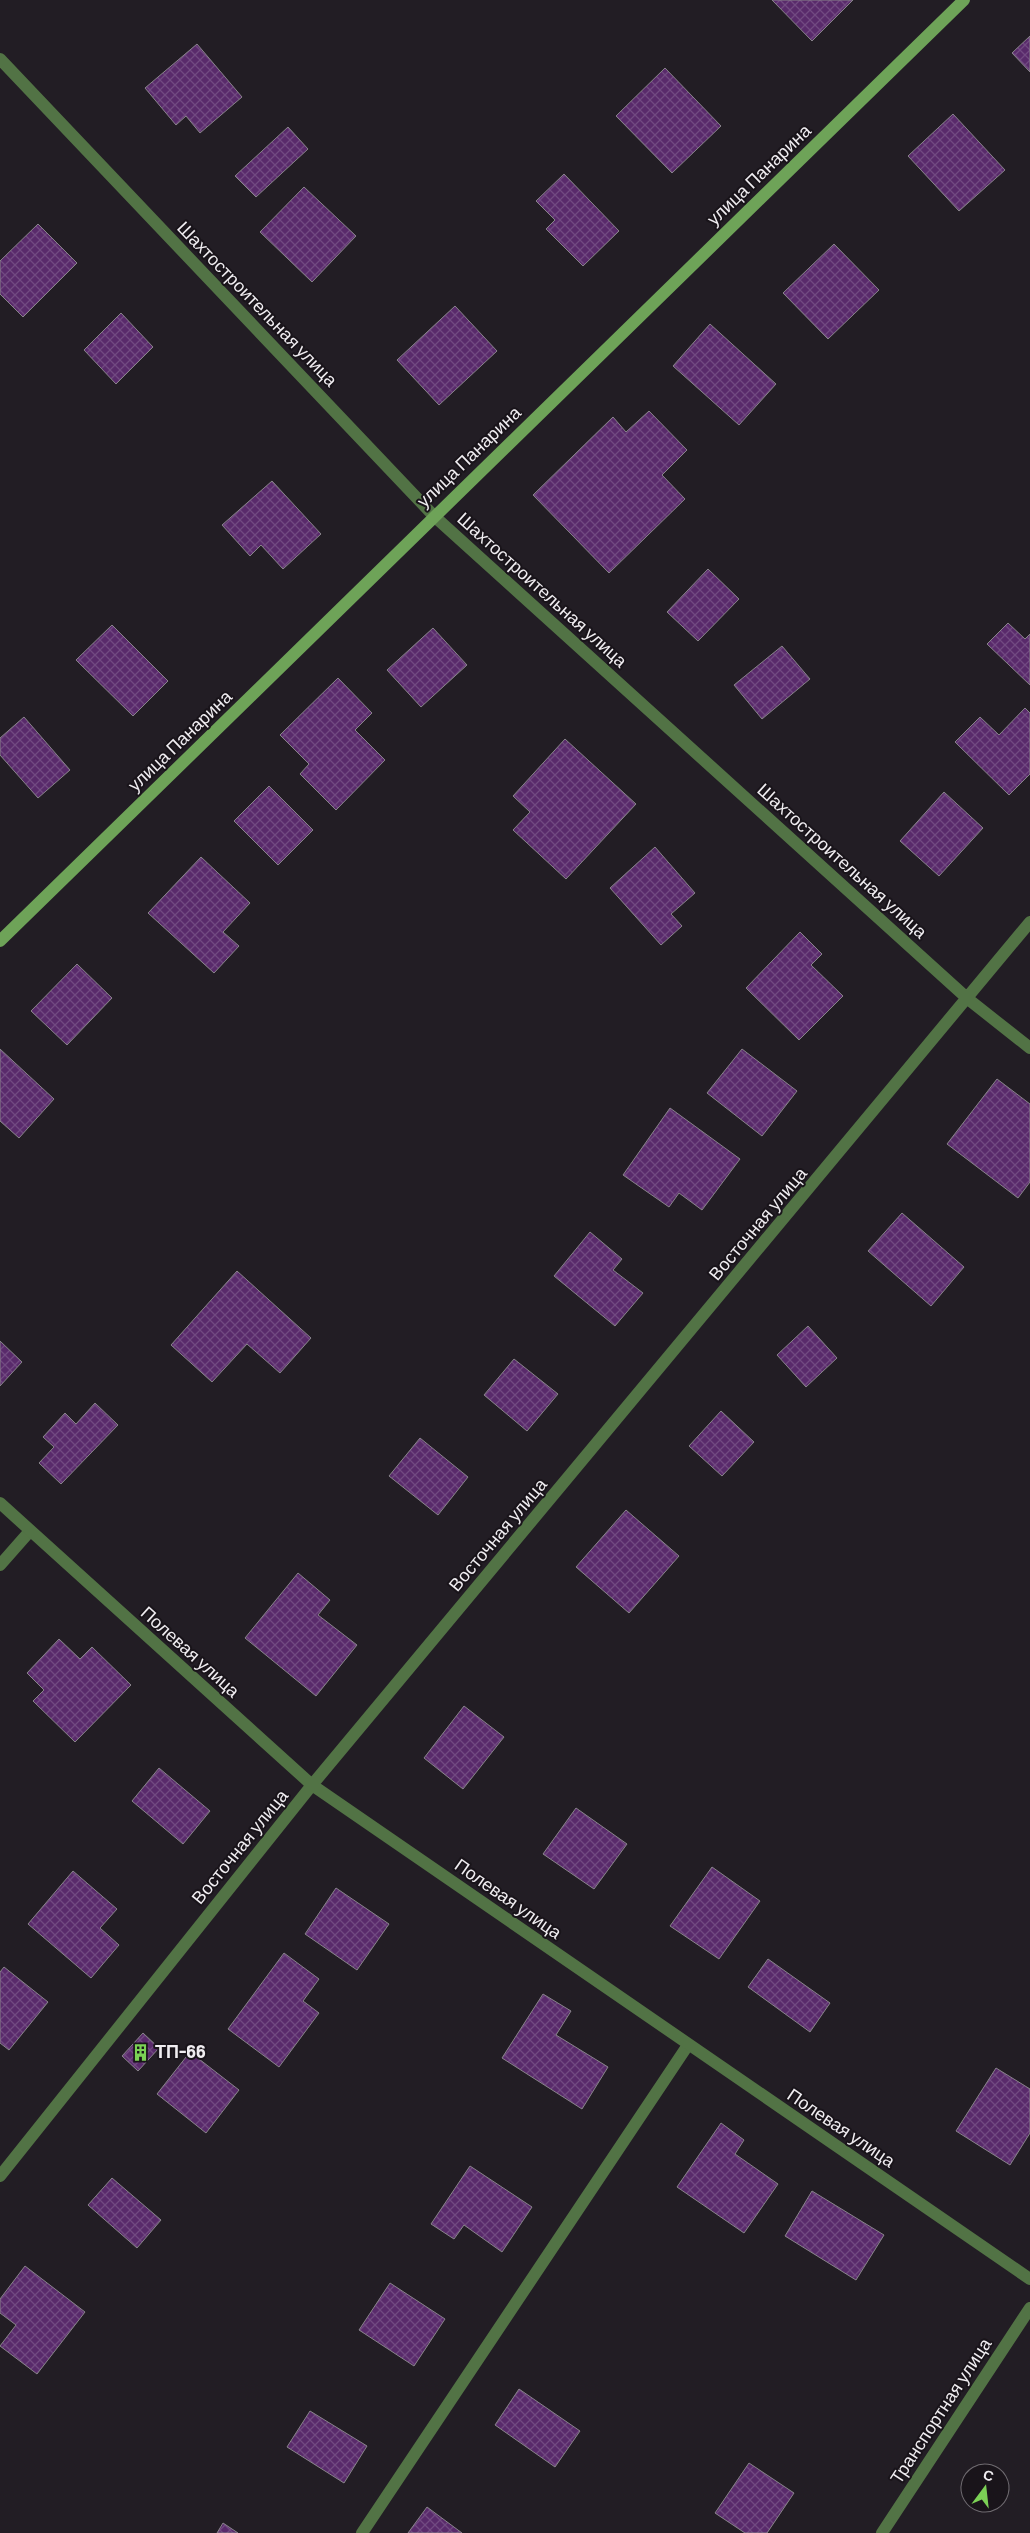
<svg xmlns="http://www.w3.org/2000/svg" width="1030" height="2533" viewBox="0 0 1030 2533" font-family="Barlow,sans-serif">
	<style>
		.building { fill: url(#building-cross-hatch); stroke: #88838a }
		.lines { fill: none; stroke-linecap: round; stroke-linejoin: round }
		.lane { stroke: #527345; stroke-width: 12 }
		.street { stroke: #527345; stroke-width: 12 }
		.secondary { stroke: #6ea358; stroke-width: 12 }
		.labels { text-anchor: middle; stroke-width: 4; stroke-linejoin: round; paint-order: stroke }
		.street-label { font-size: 18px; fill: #f0edf1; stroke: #19141a }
		.poi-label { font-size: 18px; font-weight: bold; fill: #f0edf1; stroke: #19141a; text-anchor: start }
	</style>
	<defs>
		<pattern id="building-cross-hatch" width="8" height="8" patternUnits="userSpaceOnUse" patternTransform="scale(1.25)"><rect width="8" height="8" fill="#592a6b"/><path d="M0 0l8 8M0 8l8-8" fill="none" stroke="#714981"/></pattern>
	</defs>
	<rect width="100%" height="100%" fill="#221d24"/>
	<path class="building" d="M772,0H853L812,41Z
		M1030,36V72L1012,53Z
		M197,44L242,97L200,133L186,116L176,125L145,88Z
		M665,68L721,126L672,173L616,116Z
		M953,114L1005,170L959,211L908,156Z
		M288,127L308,149L256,197L235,176Z
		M564,174L619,231L583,266L546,229L555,220L536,201Z
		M304,187L356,236L312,282L260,232Z
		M38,224L77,263L23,317L0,294V261Z
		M834,244L879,290L828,339L783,293Z
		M455,306L497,351L439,405L397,360Z
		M121,313L153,347L116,384L84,350Z
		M710,324L776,384L739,425L673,366Z
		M649,411L687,450L662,475L685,499L609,573L533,495L613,417L626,432Z
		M272,481L321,534L283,569L261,545L250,556L222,525Z
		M708,569L739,599L698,641L667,612Z
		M1008,623L1025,639L1030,634V685L987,644Z
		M112,625L168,681L133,716L76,660Z
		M433,628L467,665L421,707L387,670Z
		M782,646L810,679L762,719L734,685Z
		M338,678L372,713L355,730L385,760L336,810L300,774L309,764L280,735Z
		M1025,708L1030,713V774L1009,795L955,742L980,717L999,735Z
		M24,717L70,770L38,798L0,755V738Z
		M565,739L636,804L566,879L513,830L530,812L513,796Z
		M269,786L313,830L278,865L234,821Z
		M944,792L983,828L939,876L900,841Z
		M655,847L695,893L671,914L682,926L661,945L610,888Z
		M201,857L250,903L223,932L239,946L214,973L148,913Z
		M800,932L822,954L811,965L843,996L799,1040L746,988Z
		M77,964L112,998L67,1045L31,1011Z
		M0,1049L54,1099L19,1138L0,1121Z
		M742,1049L797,1091L762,1136L707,1093Z
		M997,1079L1030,1104V1182L1018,1198L947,1144Z
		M670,1108L740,1159L702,1210L679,1193L669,1207L623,1175Z
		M902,1213L964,1267L931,1306L868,1251Z
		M590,1232L622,1259L613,1270L643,1293L615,1326L554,1276Z
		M237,1271L311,1338L280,1373L247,1344L212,1382L171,1345Z
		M808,1326L837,1358L806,1387L777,1355Z
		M0,1341L22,1362L0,1386Z
		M514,1359L558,1394L527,1431L484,1395Z
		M95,1403L118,1425L61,1484L39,1463L54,1447L43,1437L65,1413L76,1424Z
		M721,1411L754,1442L722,1476L689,1446Z
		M420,1438L468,1477L438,1515L389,1476Z
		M626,1510L679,1556L629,1613L576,1567Z
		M298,1573L330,1600L318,1615L357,1645L316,1696L245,1638Z
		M59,1639L80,1659L92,1647L131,1685L75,1742L33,1701L44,1690L27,1673Z
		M464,1706L504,1737L463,1789L424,1758Z
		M159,1768L210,1811L183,1844L132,1801Z
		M576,1808L627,1844L594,1889L543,1854Z
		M712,1867L760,1901L719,1959L670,1926Z
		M73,1871L117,1909L100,1928L119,1945L91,1978L28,1924Z
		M336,1888L389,1924L357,1970L305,1934Z
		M284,1953L319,1979L303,2001L319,2013L279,2067L228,2029Z
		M768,1959L830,2003L810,2032L748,1987Z
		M4,1967L48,2002L9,2050L0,2043V1972Z
		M543,1994L571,2011L556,2035L608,2067L582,2109L502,2058Z
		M143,2033L159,2048L138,2071L122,2056Z
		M190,2052L239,2090L206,2133L157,2094Z
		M996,2068L1030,2089V2133L1010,2165L956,2131Z
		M721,2123L744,2140L735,2154L778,2184L744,2233L677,2187Z
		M470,2166L532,2207L502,2252L464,2225L454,2239L431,2224Z
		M112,2178L161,2220L137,2248L88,2205Z
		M812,2191L884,2235L856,2280L785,2236Z
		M25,2266L85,2312L37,2374L0,2346L16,2325L0,2313V2299Z
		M390,2283L445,2319L414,2366L359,2330Z
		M519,2389L580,2431L555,2467L495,2425Z
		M310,2411L367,2446L344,2483L287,2447Z
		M749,2463L794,2493L767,2533H745L715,2513Z
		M427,2507L462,2533H408Z
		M223,2523L238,2533H217Z"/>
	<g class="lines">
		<path class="lane" d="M0,1565L30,1531
			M362,2533L688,2045"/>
		<path class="street" d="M0,59L434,516L968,999L1030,1048
			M0,1503L312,1785L1030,2279
			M0,2176L312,1785L1030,922
			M882,2533L1030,2308"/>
		<path class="secondary" d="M0,941L964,0"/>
	</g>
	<defs>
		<symbol id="building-bare" viewBox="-9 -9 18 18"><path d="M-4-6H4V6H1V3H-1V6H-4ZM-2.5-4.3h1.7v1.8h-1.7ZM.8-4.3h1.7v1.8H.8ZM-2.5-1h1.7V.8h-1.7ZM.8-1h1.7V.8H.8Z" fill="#7bd155" stroke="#19141a" stroke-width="2.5" paint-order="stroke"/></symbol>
	</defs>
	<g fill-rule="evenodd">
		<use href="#building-bare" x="128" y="2040" width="25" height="25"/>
	</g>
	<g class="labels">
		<g class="street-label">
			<text transform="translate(759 175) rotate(-44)" y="6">улица Панарина</text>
			<text transform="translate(257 304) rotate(46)" y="6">Шахтостроительная улица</text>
			<text transform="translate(469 457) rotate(-44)" y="6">улица Панарина</text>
			<text transform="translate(542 590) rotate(42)" y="6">Шахтостроительная улица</text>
			<text transform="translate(180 741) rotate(-44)" y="6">улица Панарина</text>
			<text transform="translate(842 861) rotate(42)" y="6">Шахтостроительная улица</text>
			<text transform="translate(758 1224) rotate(-50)" y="6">Восточная улица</text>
			<text transform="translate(498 1535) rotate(-50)" y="6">Восточная улица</text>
			<text transform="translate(190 1652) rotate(42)" y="6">Полевая улица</text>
			<text transform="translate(240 1847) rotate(-51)" y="6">Восточная улица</text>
			<text transform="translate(508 1899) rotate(35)" y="6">Полевая улица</text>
			<text transform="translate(841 2128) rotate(34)" y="6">Полевая улица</text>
			<text transform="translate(941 2411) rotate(-57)" y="6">Транспортная улица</text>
		</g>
		<g class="poi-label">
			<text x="155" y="2058">ТП-66</text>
		</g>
	</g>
	<g transform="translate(985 2488) rotate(15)"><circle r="24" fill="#19141a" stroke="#6f6b70"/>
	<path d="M0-4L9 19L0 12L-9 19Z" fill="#7bd155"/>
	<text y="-8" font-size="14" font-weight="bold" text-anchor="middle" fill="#f0edf1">С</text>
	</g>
</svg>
